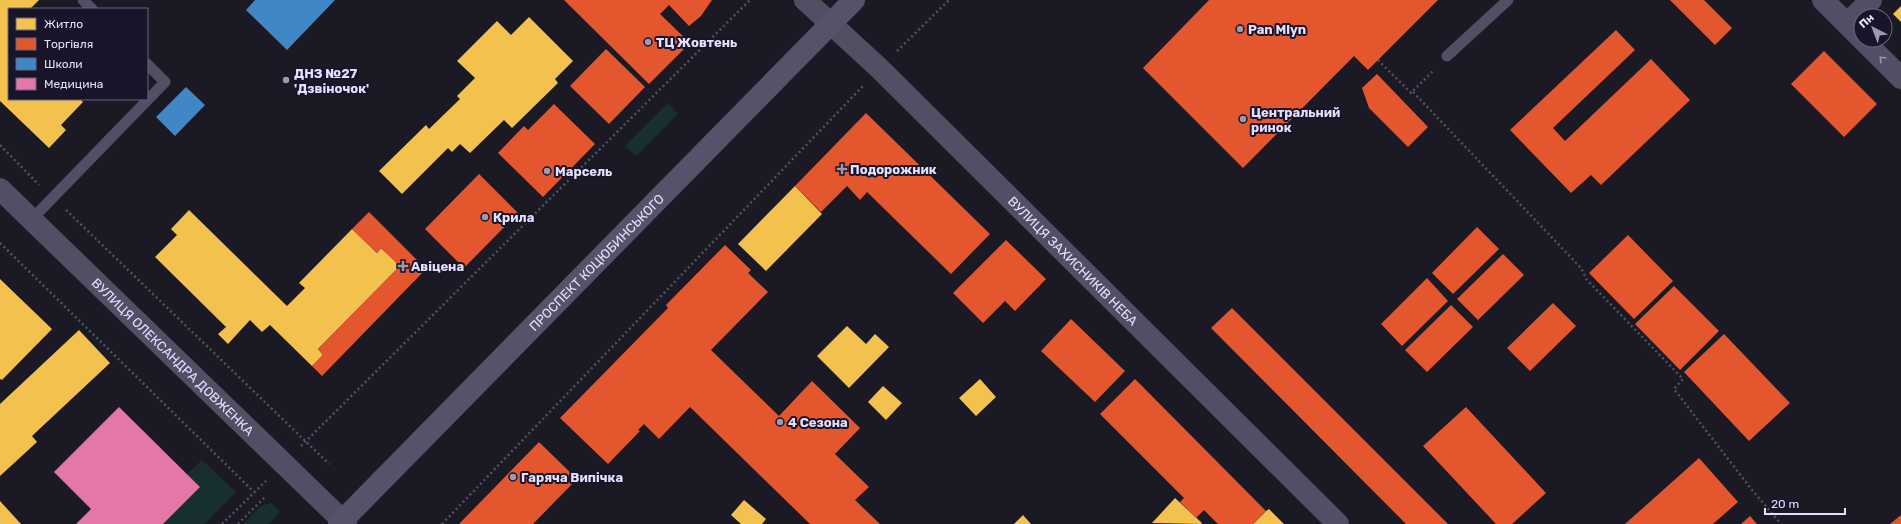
<svg xmlns="http://www.w3.org/2000/svg" width="1901" height="524" viewBox="0 0 1901 524" font-family="Rubik,sans-serif">
	<style>
		.green { fill: #182f30 }
		.homes { fill: #f2c14e }
		.shops { fill: #e4572e }
		.schools { fill: #3f88c5 }
		.health { fill: #e377a8 }
		.lines { fill: none; stroke-linecap: round; stroke-linejoin: round }
		.path { stroke: #4b5561; stroke-width: 2.5; stroke-dasharray: 2 3; stroke-linecap: butt }
		.service { stroke: #514f64; stroke-width: 11 }
		.minor { stroke: #514f64; stroke-width: 22 }
		.secondary { stroke: #545369; stroke-width: 22 }
		.oneway { stroke: #9a97b0 }
		.poi-dot { fill: #9d9ab0; stroke: #181429; stroke-width: 1.5 }
		.labels { text-anchor: middle; stroke-width: 4; stroke-linejoin: round; paint-order: stroke }
		.poi-label { font-size: 13px; font-weight: bold; fill: #e3dffc; stroke: #181429; text-anchor: start }
		.street-label { font-size: 13px; fill: #e3dffc; stroke: #181429 }
	</style>
	<rect width="100%" height="100%" fill="#1b1924"/>
	<path class="green" d="M668,103L678,114L636,156L625,146Z
		M202,460L236,492L204,524H163L200,487L187,474Z
		M271,503L280,512L268,524H243L261,506Z"/>
	<path class="homes" d="M0,0H39L30,9H9V99H80L83,102L61,125L66,130L49,148L0,101Z
		M1901,6V22L1893,14Z
		M529,17L573,61L555,79L558,83L512,128L504,120L470,153L460,144L452,152L448,148L402,194L379,171L426,125L429,129L460,99L457,96L475,78L457,61L497,21L511,35Z
		M795,186L822,214L766,271L738,244Z
		M189,210L287,306L305,288L299,283L352,229L377,253L381,248L400,266L318,349L323,355L312,366L270,325L262,332L250,320L228,344L218,334L226,327L155,257L177,235L171,229Z
		M0,279L52,329L2,380L0,379Z
		M847,326L866,344L875,334L889,347L849,388L817,356Z
		M79,330L110,363L32,436L37,442L0,476V404Z
		M980,379L996,397L976,416L959,398Z
		M883,386L902,403L886,420L868,402Z
		M1175,498L1202,523L1201,524L1152,523Z
		M744,500L766,519L762,524H741L731,515Z
		M0,501L21,524H0Z
		M1269,509L1284,524H1253L1266,511Z
		M1023,515L1031,524H1014Z"/>
	<path class="shops" d="M564,0H712L701,16L689,26L669,5L660,14L690,43L649,84Z
		M1209,0H1438L1368,70L1354,56L1243,168L1143,68Z
		M1670,0H1704L1732,28L1715,45Z
		M1616,30L1635,50L1553,128L1565,141L1651,59L1690,100L1601,185L1591,175L1571,193L1510,130Z
		M606,49L645,87L609,124L570,86Z
		M1824,51L1877,104L1844,137L1791,84Z
		M1377,74L1428,127L1408,147L1369,108L1362,88Z
		M554,104L595,144L543,197L498,153L524,126L528,130Z
		M866,113L990,234L951,274L867,192L860,200L847,186L821,212L795,186Z
		M479,174L518,213L464,268L425,229Z
		M369,212L426,269L322,376L312,366L323,355L318,349L400,266L381,248L377,253L352,229Z
		M1477,227L1499,249L1453,294L1432,273Z
		M1628,235L1673,281L1634,319L1589,273Z
		M1006,240L1046,279L1015,311L1005,301L983,323L953,293Z
		M725,245L751,270L748,273L768,292L711,350L779,416L812,381L860,428L835,454L869,487L855,500L880,524H810L690,407L659,439L644,424L638,430L640,431L608,464L560,418L668,308L666,305Z
		M1503,254L1524,275L1478,320L1457,299Z
		M1427,278L1448,301L1402,346L1381,324Z
		M1674,286L1719,331L1680,370L1635,324Z
		M1553,303L1576,326L1530,371L1507,348Z
		M1451,305L1473,327L1427,372L1405,350Z
		M1232,308L1448,524H1406L1211,328Z
		M1071,319L1125,371L1095,402L1041,351Z
		M1724,334L1790,403L1749,441L1684,372Z
		M1135,379L1266,511L1253,524H1218L1204,510L1196,518L1180,502L1184,498L1100,414Z
		M1466,407L1546,493L1512,524H1496L1423,446Z
		M539,442L577,479L533,524H459Z
		M1699,458L1738,502L1713,524H1625Z
		M1901,515V524H1890Z
		M1750,516L1757,524H1741Z"/>
	<path class="schools" d="M255,0H335L287,50L246,10Z
		M186,87L205,105L175,136L156,117Z"/>
	<path class="health" d="M119,407L200,487L163,524H76L91,509L54,472Z"/>
	<g class="lines">
		<path class="path" d="M897,51L949,0
			M1378,60L1411,93L1434,70
			M1413,92L1581,268L1587,280L1683,379L1674,389L1752,490L1781,524
			M0,145L39,185
			M66,210L329,464
			M0,243L254,492
			M301,446L750,0
			M222,524L266,481
			M238,524L265,497
			M442,524L863,86"/>
		<path class="service" d="M83,0L92,9
			M1447,56L1508,0
			M32,219L165,82L147,64"/>
		<g class="minor">
			<path id="s1" d="M805,0L879,68L1338,524"/>
			<path d="M1823,0L1861,38"/>
			<path d="M1847,24L1871,0"/>
			<path d="M1863,40L1901,78"/>
			<path id="s2" d="M0,189L346,524"/>
		</g>
		<path class="secondary" id="s3" d="M339,524L854,0"/>
	</g>
	<defs><path id="oneway-chevron" d="M-2-3.5L2.5 0L-2 3.5" fill="none" stroke-width="1.6" stroke-linecap="round" stroke-linejoin="round"/></defs>
	<use class="oneway" href="#oneway-chevron" transform="translate(1882 59) rotate(-135)"/>
	<g class="poi-dot">
		<circle cx="1240" cy="29" r="4"/>
		<circle cx="648" cy="42" r="4"/>
		<circle cx="286" cy="80" r="4"/>
		<circle cx="1243" cy="119" r="4"/>
		<path d="M840 163h4v4h4v4h-4v4h-4v-4h-4v-4h4z"/>
		<circle cx="547" cy="171" r="4"/>
		<circle cx="485" cy="217" r="4"/>
		<path d="M401 260h4v4h4v4h-4v4h-4v-4h-4v-4h4z"/>
		<circle cx="780" cy="422" r="4"/>
		<circle cx="513" cy="477" r="4"/>
	</g>
	<g class="labels">
		<g class="poi-label">
			<text x="1248" y="34">Pan Mlyn</text>
			<text x="656" y="47">ТЦ Жовтень</text>
			<text x="294" y="78">ДНЗ №27<tspan x="294" dy="15">'Дзвіночок'</tspan></text>
			<text x="1251" y="117">Центральний<tspan x="1251" dy="15">ринок</tspan></text>
			<text x="850" y="174">Подорожник</text>
			<text x="555" y="176">Марсель</text>
			<text x="493" y="222">Крила</text>
			<text x="411" y="271">Авіцена</text>
			<text x="788" y="427">4 Сезона</text>
			<text x="521" y="482">Гаряча Випічка</text>
		</g>
		<g class="street-label">
			<text dy="5" stroke="none"><textPath href="#s1" startOffset="374">ВУЛИЦЯ ЗАХИСНИКІВ НЕБА</textPath></text>
			<text dy="5" stroke="none"><textPath href="#s3" startOffset="367">ПРОСПЕКТ КОЦЮБИНСЬКОГО</textPath></text>
			<text dy="5" stroke="none"><textPath href="#s2" startOffset="241">ВУЛИЦЯ ОЛЕКСАНДРА ДОВЖЕНКА</textPath></text>
		</g>
	</g>
	<rect x="8" y="8" width="140" height="92" fill="#181429" stroke="#69657d"/>
	<rect x="16" y="18" width="20" height="12" fill="#f2c14e" stroke="#69657d"/>
	<text x="44" y="28" font-size="12" fill="#e3dffc">Житло</text>
	<rect x="16" y="38" width="20" height="12" fill="#e4572e" stroke="#69657d"/>
	<text x="44" y="48" font-size="12" fill="#e3dffc">Торгівля</text>
	<rect x="16" y="58" width="20" height="12" fill="#3f88c5" stroke="#69657d"/>
	<text x="44" y="68" font-size="12" fill="#e3dffc">Школи</text>
	<rect x="16" y="78" width="20" height="12" fill="#e377a8" stroke="#69657d"/>
	<text x="44" y="88" font-size="12" fill="#e3dffc">Медицина</text>
	<g transform="translate(1873 28) rotate(318)"><circle r="19" fill="#181429" stroke="#69657d"/>
	<path d="M0-3L7 15L0 10L-7 15Z" fill="#9d9ab0"/>
	<text y="-6" font-size="11" font-weight="bold" text-anchor="middle" fill="#e3dffc">Пн</text>
	</g>
	<path d="M1765 508v6h80v-6" fill="none" stroke="#e3dffc" stroke-width="2"/>
	<text x="1771" y="508" font-size="12" fill="#e3dffc" stroke="#181429" stroke-width="3" paint-order="stroke">20 m</text>
</svg>
